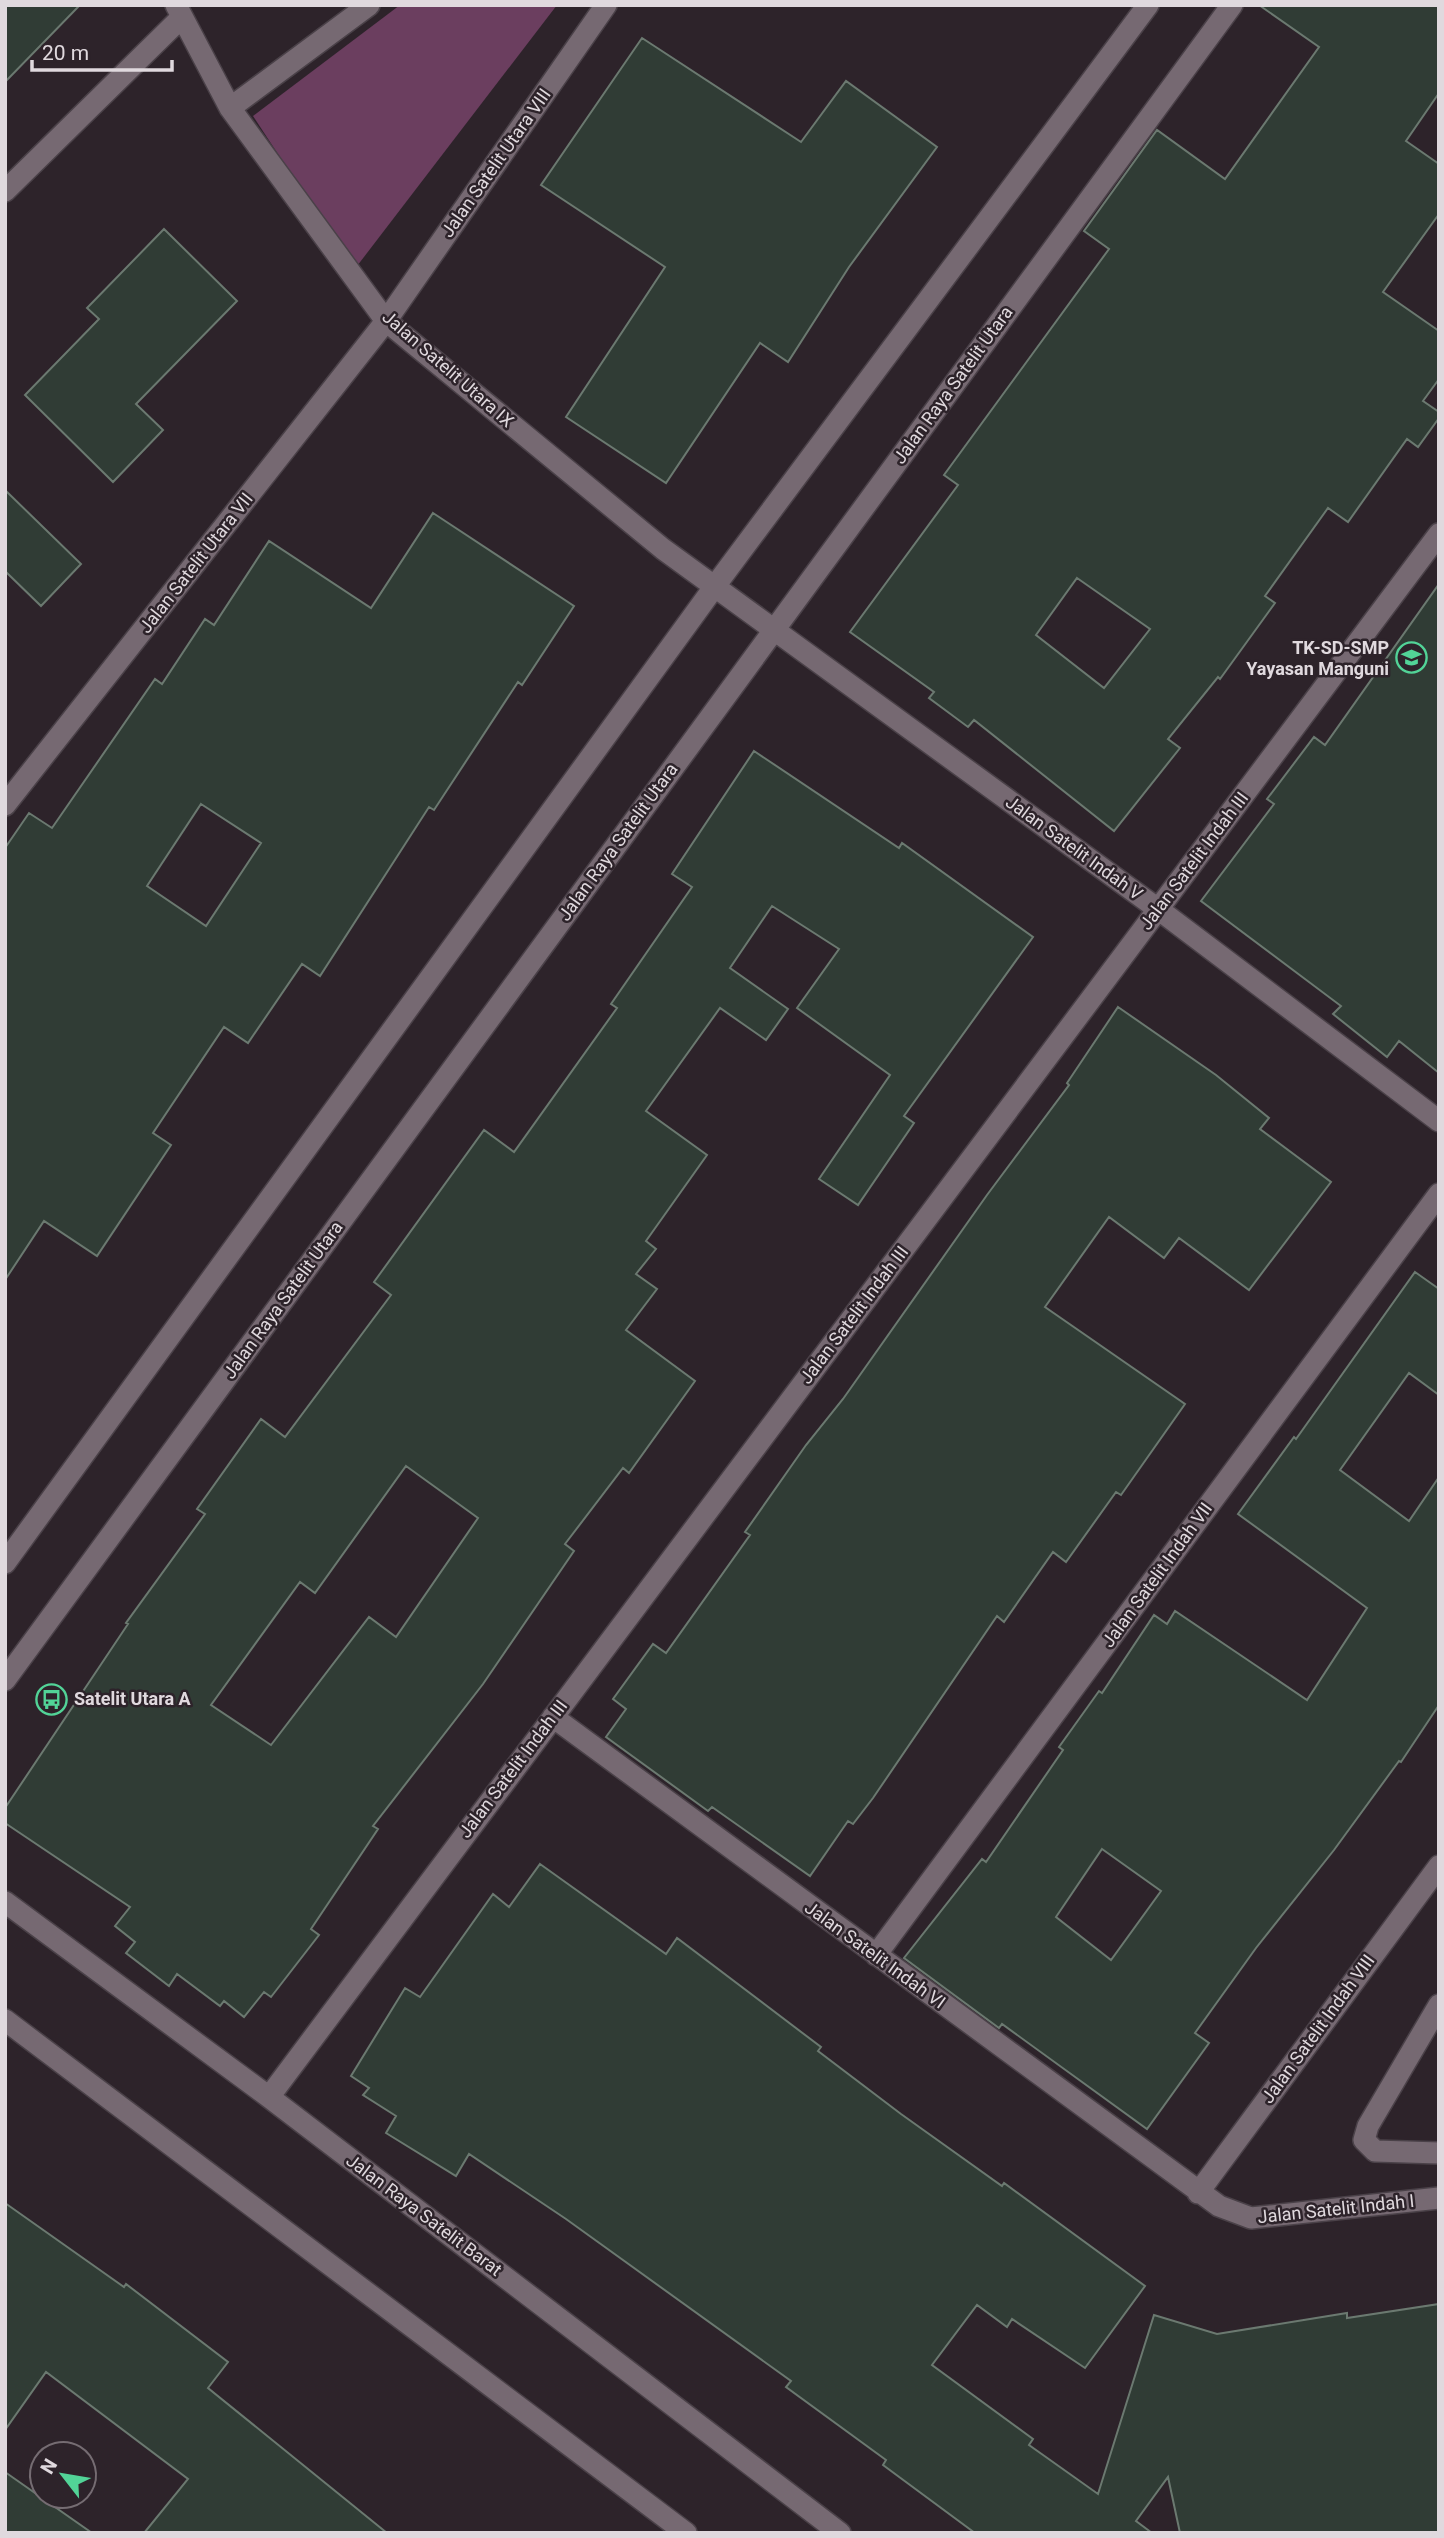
<svg xmlns="http://www.w3.org/2000/svg" width="1444" height="2538" viewBox="0 0 1444 2538" font-family="Roboto,sans-serif">
	<style>
		.green { fill: #6b3e5f }
		.building { fill: #303c35; stroke: #6b7970; stroke-width: 2; fill-rule: evenodd }
		.lines { fill: none; stroke-linecap: round; stroke-linejoin: round }
		.minor-casing { stroke: #4a4148; stroke-width: 24 }
		.minor { stroke: #766972; stroke-width: 21 }
		.labels { text-anchor: middle; stroke-width: 5; stroke-linejoin: round; paint-order: stroke }
		.street-label { font-size: 18px; fill: #e0d9de; stroke: #2d232a }
		.poi-label { font-size: 18px; font-weight: bold; fill: #e0d9de; stroke: #2d232a; text-anchor: end }
	</style>
	<rect width="100%" height="100%" fill="#2d232a"/>
	<path class="green" d="M400,5H557L354,270L253,116Z"/>
	<path class="building" d="M5,5H80L5,82Z
		M1259,5H1439V93L1406,141L1439,164V214L1383,292L1439,331V379L1423,401L1439,412V418L1418,447L1407,439L1348,522L1328,508L1265,596L1275,603L1220,679L1218,677L1168,739L1180,748L1114,831L974,720L968,727L929,698L934,692L850,632L958,485L944,475L1109,249L1084,231L1157,130L1225,179L1319,47ZM1077,578L1150,629L1104,688L1036,635Z
		M642,38L801,142L846,81L937,147L849,267L788,362L760,343L666,483L566,417L665,267L541,185Z
		M164,229L237,301L136,404L163,430L113,482L25,395L99,319L87,308Z
		M5,490L81,564L41,606L5,571Z
		M433,513L574,606L522,685L518,682L434,810L429,807L320,976L302,964L248,1043L224,1027L153,1133L171,1145L97,1256L44,1221L5,1280V848L29,813L52,828L155,679L162,684L205,619L214,625L269,541L371,608ZM201,804L261,843L206,926L147,886Z
		M1439,584V1073L1399,1041L1387,1057L1333,1014L1341,1006L1201,901L1274,804L1267,799L1314,737L1325,745Z
		M754,751L899,848L902,843L1033,937L904,1116L914,1123L858,1205L819,1179L890,1075L797,1008L839,949L772,906L730,968L788,1009L766,1040L720,1008L646,1111L707,1155L646,1241L656,1249L636,1274L657,1289L626,1330L695,1381L629,1473L623,1468L565,1544L574,1551L483,1684L373,1826L378,1829L311,1929L319,1935L271,1997L264,1992L244,2017L224,2001L220,2006L177,1974L169,1986L126,1953L135,1942L115,1926L130,1907L5,1823V1808L128,1624L126,1623L205,1514L197,1509L261,1419L285,1437L391,1295L374,1282L484,1130L514,1152L617,1008L611,1004L692,887L672,874ZM406,1466L478,1518L396,1637L369,1617L271,1745L211,1705L300,1582L315,1593Z
		M1118,1007L1216,1075L1269,1118L1260,1129L1331,1182L1249,1290L1179,1238L1164,1258L1109,1217L1045,1307L1185,1404L1121,1495L1116,1492L1066,1562L1053,1552L1004,1622L997,1616L873,1798L853,1824L848,1821L810,1876L712,1807L708,1811L606,1737L626,1709L613,1699L653,1644L666,1653L750,1535L745,1532L806,1445L843,1399L987,1195L1069,1085L1067,1083Z
		M1415,1272L1439,1289V1395L1409,1373L1340,1470L1409,1521L1439,1477V1705L1401,1762L1399,1761L1334,1850L1256,1948L1195,2033L1209,2043L1147,2129L1002,2024L999,2028L904,1958L982,1859L986,1862L1063,1750L1059,1747L1099,1691L1102,1693L1154,1615L1167,1624L1175,1611L1307,1700L1367,1608L1238,1514L1294,1437L1296,1439ZM1102,1849L1161,1891L1111,1960L1056,1917Z
		M540,1864L666,1954L677,1938L821,2047L818,2051L901,2114L1002,2186L1004,2183L1145,2286L1085,2368L1012,2319L1007,2327L977,2305L932,2365L1033,2439L1029,2445L1098,2494L1154,2315L1217,2334L1347,2313V2318L1439,2304V2533H1180L1168,2477L1136,2521L1152,2533H975L883,2465L886,2460L786,2387L791,2381L566,2219L469,2154L456,2176L386,2133L396,2116L363,2095L369,2088L351,2076L405,1988L420,1997L493,1894L509,1907Z
		M5,2203L124,2287L126,2284L228,2362L208,2388L387,2533H144L188,2479L46,2372L5,2430Z
		M5,2472L92,2533H5Z"/>
	<g class="lines">
		<defs>
			<path id="minor" d="M176,5L230,108L386,321L663,549L1158,909L1439,1121
				M230,108L369,5
				M5,191L181,18
				M5,805L386,321L606,5
				M5,1563L715,586L1148,5
				M5,1680L1232,5
				M553,1717L1219,2206L1251,2218L1439,2198
				M5,1902L269,2097L840,2533
				M876,1955L1439,1194
				M1439,2005L1368,2126L1364,2140L1375,2151L1439,2153
				M5,2020L686,2533
				M269,2097L1439,534
				M1198,2193L1439,1866"/>
		</defs>
		<use href="#minor" class="minor-casing"/>
		<use href="#minor" class="minor"/>
	</g>
	<defs>
		<symbol id="school-ring" viewBox="-11 -11 22 22"><circle r="9.5" fill="#2d232a" stroke="#52d397" stroke-width="1.5"/><path d="M0-5L7-2L0 1L-7-2ZM-4 1L0 2.5L4 1V4Q0 6-4 4Z" fill="#52d397"/></symbol>
		<symbol id="bus-ring" viewBox="-11 -11 22 22"><circle r="9.5" fill="#2d232a" stroke="#52d397" stroke-width="1.5"/><path d="M-5-6H5V4H4V6H2V4H-2V6H-4V4H-5ZM-3.5-4V0h7V-4ZM-3.5 1.2v1.5H-2V1.2ZM2 1.2v1.5H3.5V1.2Z" fill="#52d397"/></symbol>
	</defs>
	<g fill-rule="evenodd">
		<use href="#school-ring" x="1394" y="640" width="35" height="35"/>
		<use href="#bus-ring" x="34" y="1682" width="35" height="35"/>
	</g>
	<g class="labels">
		<g class="street-label">
			<text transform="translate(496 163) rotate(-55)" y="6">Jalan Satelit Utara VIII</text>
			<text transform="translate(448 369) rotate(41)" y="6">Jalan Satelit Utara IX</text>
			<text transform="translate(953 385) rotate(-54)" y="6">Jalan Raya Satelit Utara</text>
			<text transform="translate(196 563) rotate(-52)" y="6">Jalan Satelit Utara VII</text>
			<text transform="translate(618 842) rotate(-54)" y="6">Jalan Raya Satelit Utara</text>
			<text transform="translate(1074 848) rotate(36)" y="6">Jalan Satelit Indah V</text>
			<text transform="translate(1194 861) rotate(-53)" y="6">Jalan Satelit Indah III</text>
			<text transform="translate(283 1300) rotate(-54)" y="6">Jalan Raya Satelit Utara</text>
			<text transform="translate(854 1315) rotate(-53)" y="6">Jalan Satelit Indah III</text>
			<text transform="translate(1157 1575) rotate(-54)" y="6">Jalan Satelit Indah VII</text>
			<text transform="translate(513 1769) rotate(-53)" y="6">Jalan Satelit Indah III</text>
			<text transform="translate(875 1955) rotate(36)" y="6">Jalan Satelit Indah VI</text>
			<text transform="translate(1318 2029) rotate(-54)" y="6">Jalan Satelit Indah VIII</text>
			<text transform="translate(1336 2209) rotate(-6)" y="6">Jalan Satelit Indah I</text>
			<text transform="translate(424 2215) rotate(37)" y="6">Jalan Raya Satelit Barat</text>
		</g>
		<g class="poi-label">
			<text x="1389" y="654">TK-SD-SMP<tspan x="1389" dy="21">Yayasan Manguni</tspan></text>
			<text x="74" y="1705" text-anchor="start">Satelit Utara A</text>
		</g>
	</g>
	<rect width="1444" height="2538" fill="none" stroke="#e0d9de" stroke-width="14"/>
	<g transform="translate(63 2475) rotate(301)"><circle r="33" fill="#2d232a" stroke="#756c72" stroke-width="2"/>
	<path d="M0-5L12 26L0 18L-12 26Z" fill="#52d397"/>
	<text y="-10" font-size="19" font-weight="bold" text-anchor="middle" fill="#e0d9de">N</text>
	</g>
	<path d="M32 60v10h140v-10" fill="none" stroke="#e0d9de" stroke-width="3.5"/>
	<text x="42" y="60" font-size="21" fill="#e0d9de" stroke="#2d232a" stroke-width="5" paint-order="stroke">20 m</text>
</svg>
